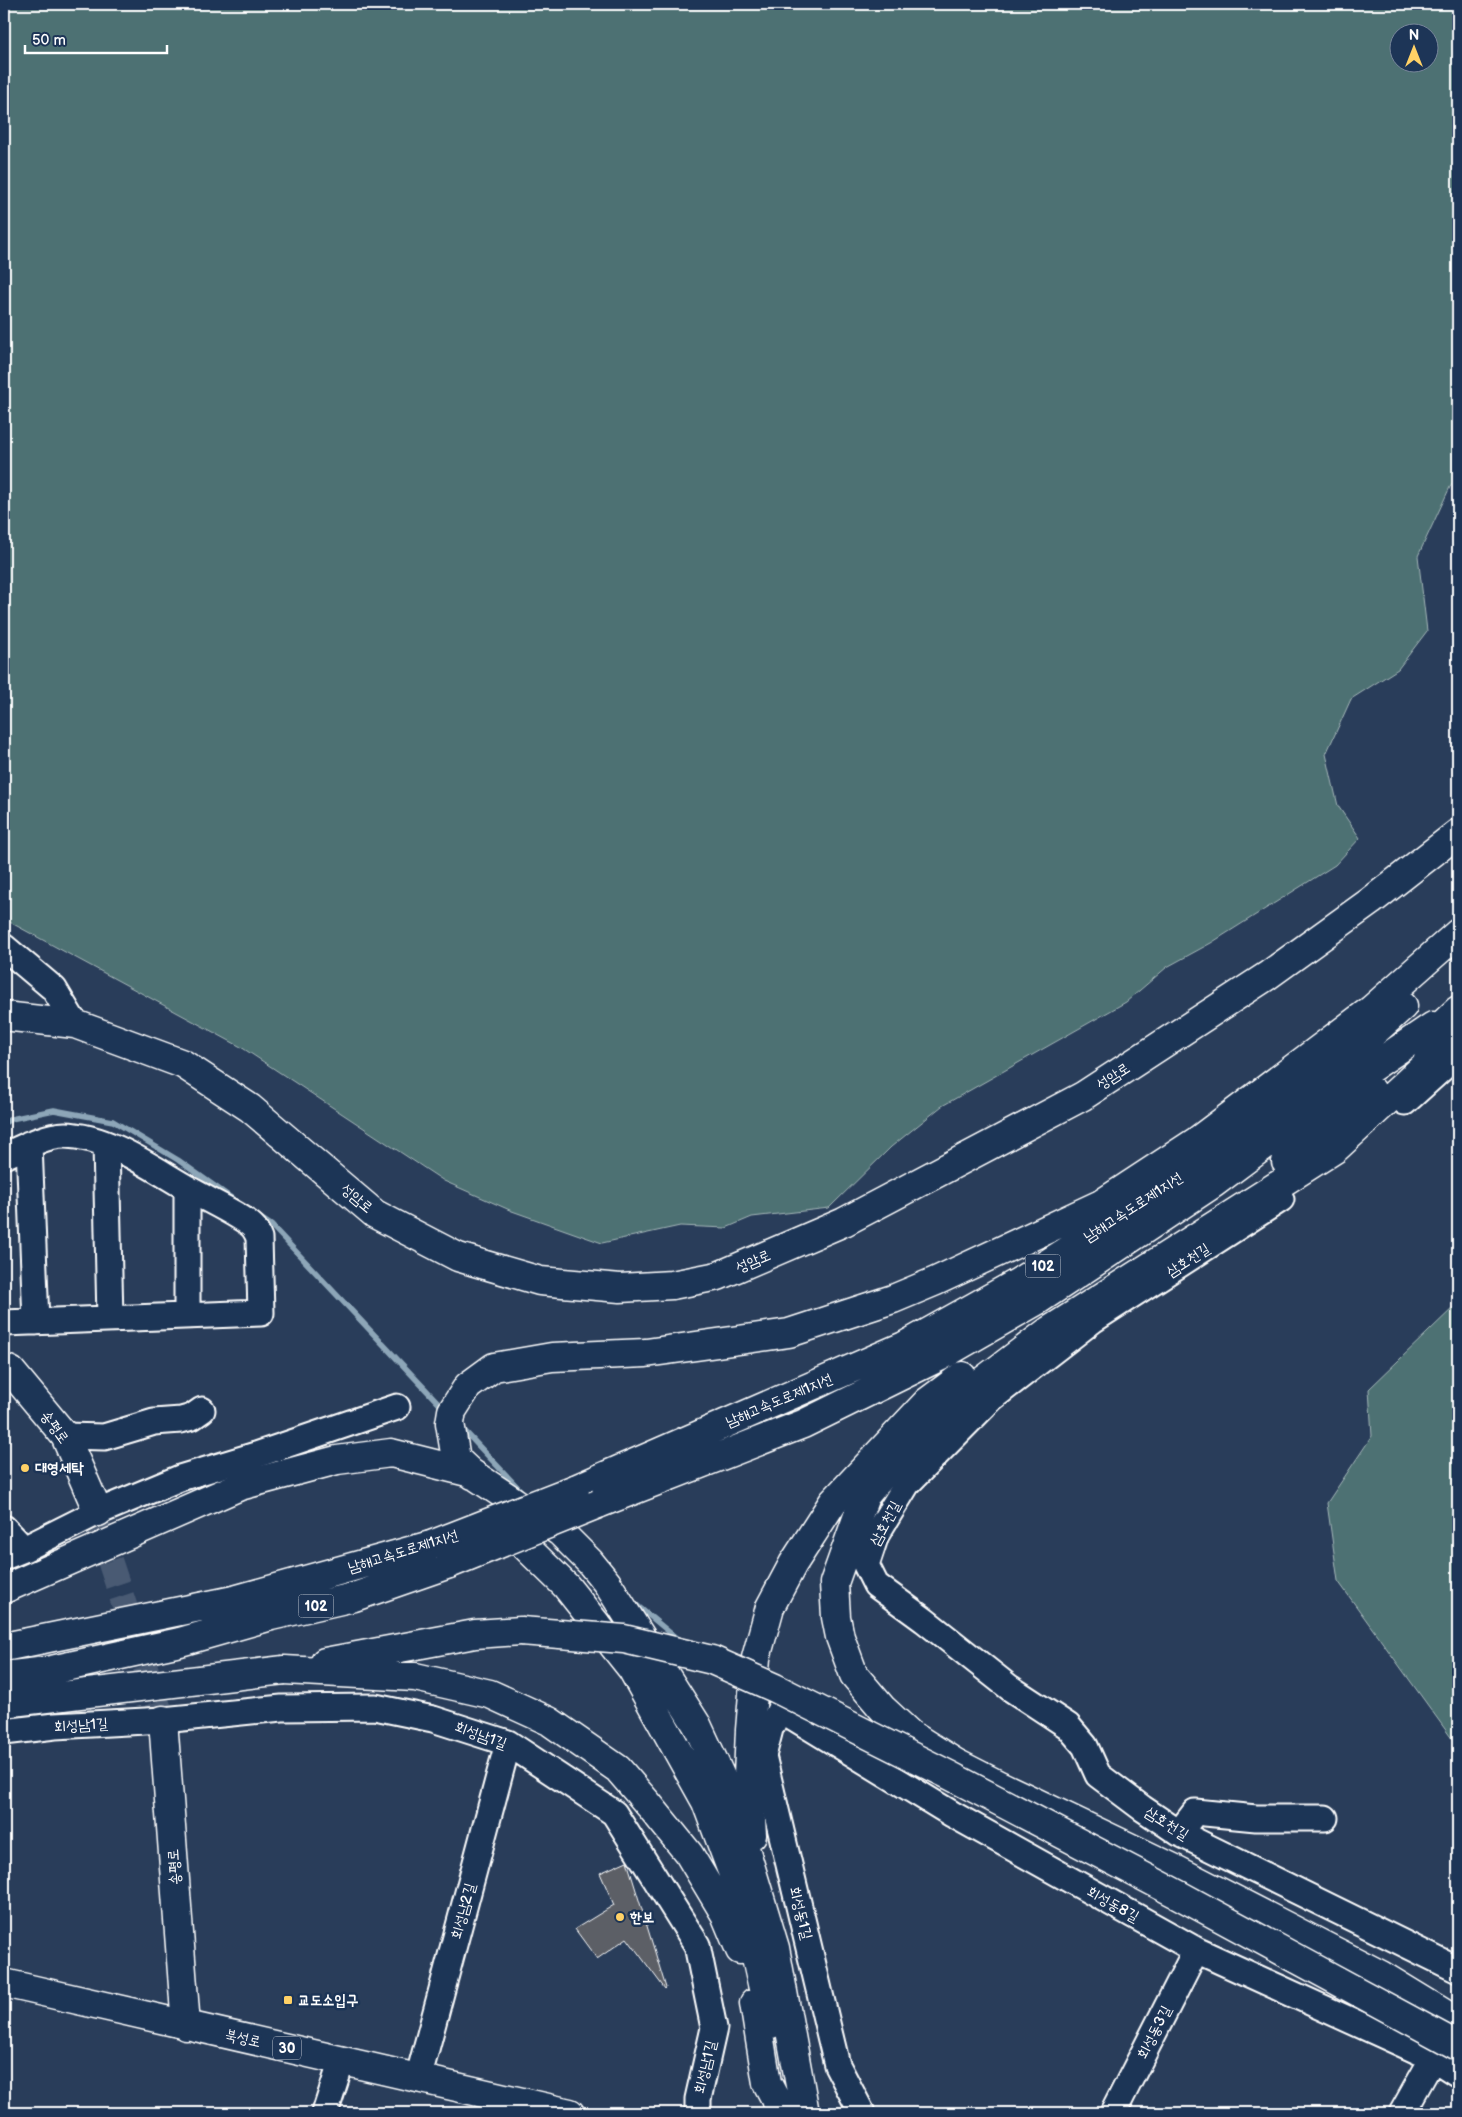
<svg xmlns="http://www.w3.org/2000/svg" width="1462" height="2117" viewBox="0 0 1462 2117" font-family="'Balsamiq Sans','Poor Story',sans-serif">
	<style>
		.green { fill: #4d7173; stroke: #a6b8b9; fill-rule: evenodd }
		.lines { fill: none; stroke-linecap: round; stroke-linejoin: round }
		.stream { stroke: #8da6b8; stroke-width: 5.5 }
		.building { fill: #5b5f66; stroke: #fff }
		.minor-tunnel { stroke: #495a73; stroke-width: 25; stroke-dasharray: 25 12; stroke-linecap: butt }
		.minor-casing { stroke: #fff; stroke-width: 29 }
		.major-casing { stroke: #fff; stroke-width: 31 }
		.highway-casing { stroke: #fff; stroke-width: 31 }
		.minor { stroke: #1d3557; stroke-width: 25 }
		.major { stroke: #1d3557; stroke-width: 28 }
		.highway { stroke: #1d3557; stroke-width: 28 }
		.highway-bridge-casing { stroke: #fff; stroke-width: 31; stroke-linecap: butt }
		.highway-bridge { stroke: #1d3557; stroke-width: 28 }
		.poi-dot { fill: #ffd166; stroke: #1d3557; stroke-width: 2 }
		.labels { text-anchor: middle; stroke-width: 5; stroke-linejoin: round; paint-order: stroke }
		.shield { fill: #1d3557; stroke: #bbc2cd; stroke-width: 1 }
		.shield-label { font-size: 14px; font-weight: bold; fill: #fff }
		.street-label { font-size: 15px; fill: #fff; stroke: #1d3557 }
		.poi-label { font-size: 15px; font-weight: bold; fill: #fff; stroke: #1d3557; text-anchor: start }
	</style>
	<rect width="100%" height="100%" fill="#293d5a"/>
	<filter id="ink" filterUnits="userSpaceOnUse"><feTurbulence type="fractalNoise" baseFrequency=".02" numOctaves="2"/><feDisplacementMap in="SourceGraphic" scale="10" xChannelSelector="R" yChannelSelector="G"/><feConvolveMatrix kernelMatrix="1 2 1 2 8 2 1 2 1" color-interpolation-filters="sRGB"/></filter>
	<g filter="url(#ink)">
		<path class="green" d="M4,4H1458V477L1450,487L1418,556L1427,631L1398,669L1351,699L1326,754L1338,806L1360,838L1335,865L1211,943L1167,967L1126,1002L942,1106L891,1147L829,1208L752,1217L726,1228L680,1226L602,1243L512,1211L444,1181L241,1047L4,919ZM1400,32H1430V62H1400Z
			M1458,1303V1747L1338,1581L1327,1503L1372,1436L1369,1389Z"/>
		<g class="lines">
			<path class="stream" d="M4,1123L11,1119L54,1110L113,1121L178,1160L237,1202
				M259,1217L271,1225L445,1410
				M460,1426L522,1492
				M633,1602L680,1641"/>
		</g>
		<path class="building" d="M627,1861L666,1988L665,1989L627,1938L597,1959L575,1929L614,1905L600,1873Z"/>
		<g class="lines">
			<path class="minor-tunnel" d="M98,1526L159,1708"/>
			<defs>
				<path id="minor" d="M4,947L54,989L75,1024
					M1405,1102L1458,1054
					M29,1144L36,1322
					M106,1145L110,1319
					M4,1156C21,1148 46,1135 65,1135C111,1136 157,1172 196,1193C208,1200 246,1218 254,1228C256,1231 258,1235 259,1238L261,1313L4,1323
					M1281,1199L1093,1320L992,1398L907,1484L876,1535L866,1565L876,1585L924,1620L1010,1688L1068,1726L1085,1746L1098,1775L1142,1808L1179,1833L1458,1970
					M187,1316V1188
					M65,1436L104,1437L154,1422L181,1420L192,1417L202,1410
					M4,1528L24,1549
					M4,1557L24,1549L98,1512L180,1478L256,1455L397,1407
					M4,1732L55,1726L163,1720L282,1708L375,1707L433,1719L508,1743L614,1813L697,1945L714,2028L698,2099V2113
					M1179,1833L1195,1812L1256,1818H1325
					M418,2079L508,1743
					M325,2113L342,2060
					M862,2113L837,2065L763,1756L770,1729L780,1709L952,1814L1196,1950L1433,2058L1458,2074
					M1113,2113L1196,1950
					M1402,2113L1433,2058"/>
				<path id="major" d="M4,1016L75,1024L183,1064L250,1108L375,1214L458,1257L540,1281L620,1288L672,1285L718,1276L844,1222L1083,1096L1267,976L1371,901L1458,833
					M4,1368L11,1371L65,1436L98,1512
					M163,1720L186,2026
					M4,1983L570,2113"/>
				<path id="highway" d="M1458,1035L1335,1149L1050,1330L960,1398L906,1448L865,1496L834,1583L836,1617L840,1637L854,1675L882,1708L910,1734L956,1763L999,1785L1173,1868L1381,1975L1458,2022
					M1422,1044L1458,1010
					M1286,1162L1372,1091
					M575,1489L904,1346L1017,1283L1163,1190L1280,1106L1364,1041L1403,1006
					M598,1504L803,1424L939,1357L1038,1300L1214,1183L1340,1089L1433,1026
					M504,1518L525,1546L566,1586L632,1669L706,1802L736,1882L749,1926L771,2024
					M4,1589L240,1486L337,1460L391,1453L471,1473L473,1475
					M4,1647L234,1600L431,1545
					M325,1662L475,1634L521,1631
					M284,1670L415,1677L490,1694L549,1721L618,1769L650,1806L689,1854L725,1914L740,1950
					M4,1676L47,1671L180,1642L271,1616L354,1597L449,1564
					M4,1703L88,1693
					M752,1835L748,1776L750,1730L756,1658L770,1607L793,1564L833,1502L927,1402L962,1376
					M754,2003L767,2083L783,2113
					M805,2113L775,1948L728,1792L697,1725L607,1583L590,1562L560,1532L471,1473L456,1459L450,1423L452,1411L468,1386L494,1367L552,1357L646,1353L789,1333L893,1299L936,1281L1101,1204L1197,1141L1371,1010L1458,933"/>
			</defs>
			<use href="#minor" class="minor-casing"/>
			<use href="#major" class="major-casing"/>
			<use href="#highway" class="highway-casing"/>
			<use href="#minor" class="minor"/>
			<use href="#major" class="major"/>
			<use href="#highway" class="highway"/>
			<defs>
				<path id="highway-bridge" d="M431,1545L575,1489
					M449,1564L598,1504
					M521,1631L624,1639L712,1660L775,1688L949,1775L1179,1895L1458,2046
					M88,1693L284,1670"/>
			</defs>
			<use href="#highway-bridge" class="highway-bridge-casing"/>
			<use href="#highway-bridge" class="highway-bridge"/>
		</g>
	</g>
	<g class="poi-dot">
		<circle cx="25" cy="1468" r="5"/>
		<circle cx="620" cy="1917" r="5"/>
		<rect x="283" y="1995" width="10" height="10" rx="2.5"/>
	</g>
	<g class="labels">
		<g class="shield">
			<rect x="1025.5" y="1254.5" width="35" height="23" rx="4"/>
			<rect x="298.5" y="1594.5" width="35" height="23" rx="4"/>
			<rect x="273" y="2036.5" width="28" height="23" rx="4"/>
		</g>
		<g class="shield-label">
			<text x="1043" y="1271">102</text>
			<text x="316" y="1611">102</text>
			<text x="287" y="2053">30</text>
		</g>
		<g class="street-label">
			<text transform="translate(1113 1076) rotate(-33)" y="5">성암로</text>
			<text transform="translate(357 1198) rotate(40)" y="5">성암로</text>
			<text transform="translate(1133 1207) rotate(-33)" y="5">남해고속도로제1지선</text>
			<text transform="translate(1188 1260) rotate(-33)" y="5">삼호천길</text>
			<text transform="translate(753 1261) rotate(-23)" y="5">성암로</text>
			<text transform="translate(779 1400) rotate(-23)" y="5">남해고속도로제1지선</text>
			<text transform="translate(55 1427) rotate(54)" y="5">송평로</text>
			<text transform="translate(885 1523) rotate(-62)" y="5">삼호천길</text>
			<text transform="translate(403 1551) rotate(-17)" y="5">남해고속도로제1지선</text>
			<text transform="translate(81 1725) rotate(-4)" y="5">회성남1길</text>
			<text transform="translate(481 1735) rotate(20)" y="5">회성남1길</text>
			<text transform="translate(1167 1823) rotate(32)" y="5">삼호천길</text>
			<text transform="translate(174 1867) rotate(-94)" y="5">송평로</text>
			<text transform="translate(1113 1904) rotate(29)" y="5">회성동8길</text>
			<text transform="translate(463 1911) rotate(-75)" y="5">회성남2길</text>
			<text transform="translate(801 1913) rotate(76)" y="5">회성동1길</text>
			<text transform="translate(1154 2032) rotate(-63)" y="5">회성동3길</text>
			<text transform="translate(243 2038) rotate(13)" y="5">북성로</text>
			<text transform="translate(705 2067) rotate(-77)" y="5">회성남1길</text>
		</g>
		<g class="poi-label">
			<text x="35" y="1473">대영세탁</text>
			<text x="630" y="1922">한보</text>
			<text x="298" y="2005">교도소입구</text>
		</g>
	</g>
	<rect width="1462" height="2117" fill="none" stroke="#1d3557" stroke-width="20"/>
	<rect x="10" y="10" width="1442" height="2097" fill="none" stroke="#fff" stroke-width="2" filter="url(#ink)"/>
	<g transform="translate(1414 48)"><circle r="24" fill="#1d3557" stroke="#77869a"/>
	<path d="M0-4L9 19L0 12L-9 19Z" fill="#ffd166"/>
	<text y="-8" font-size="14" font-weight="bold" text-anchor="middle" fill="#ffffff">N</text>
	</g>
	<path d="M25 45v8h142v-8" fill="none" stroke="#ffffff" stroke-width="2.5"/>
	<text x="32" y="45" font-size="15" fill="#ffffff" stroke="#1d3557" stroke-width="4" paint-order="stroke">50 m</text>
</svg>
